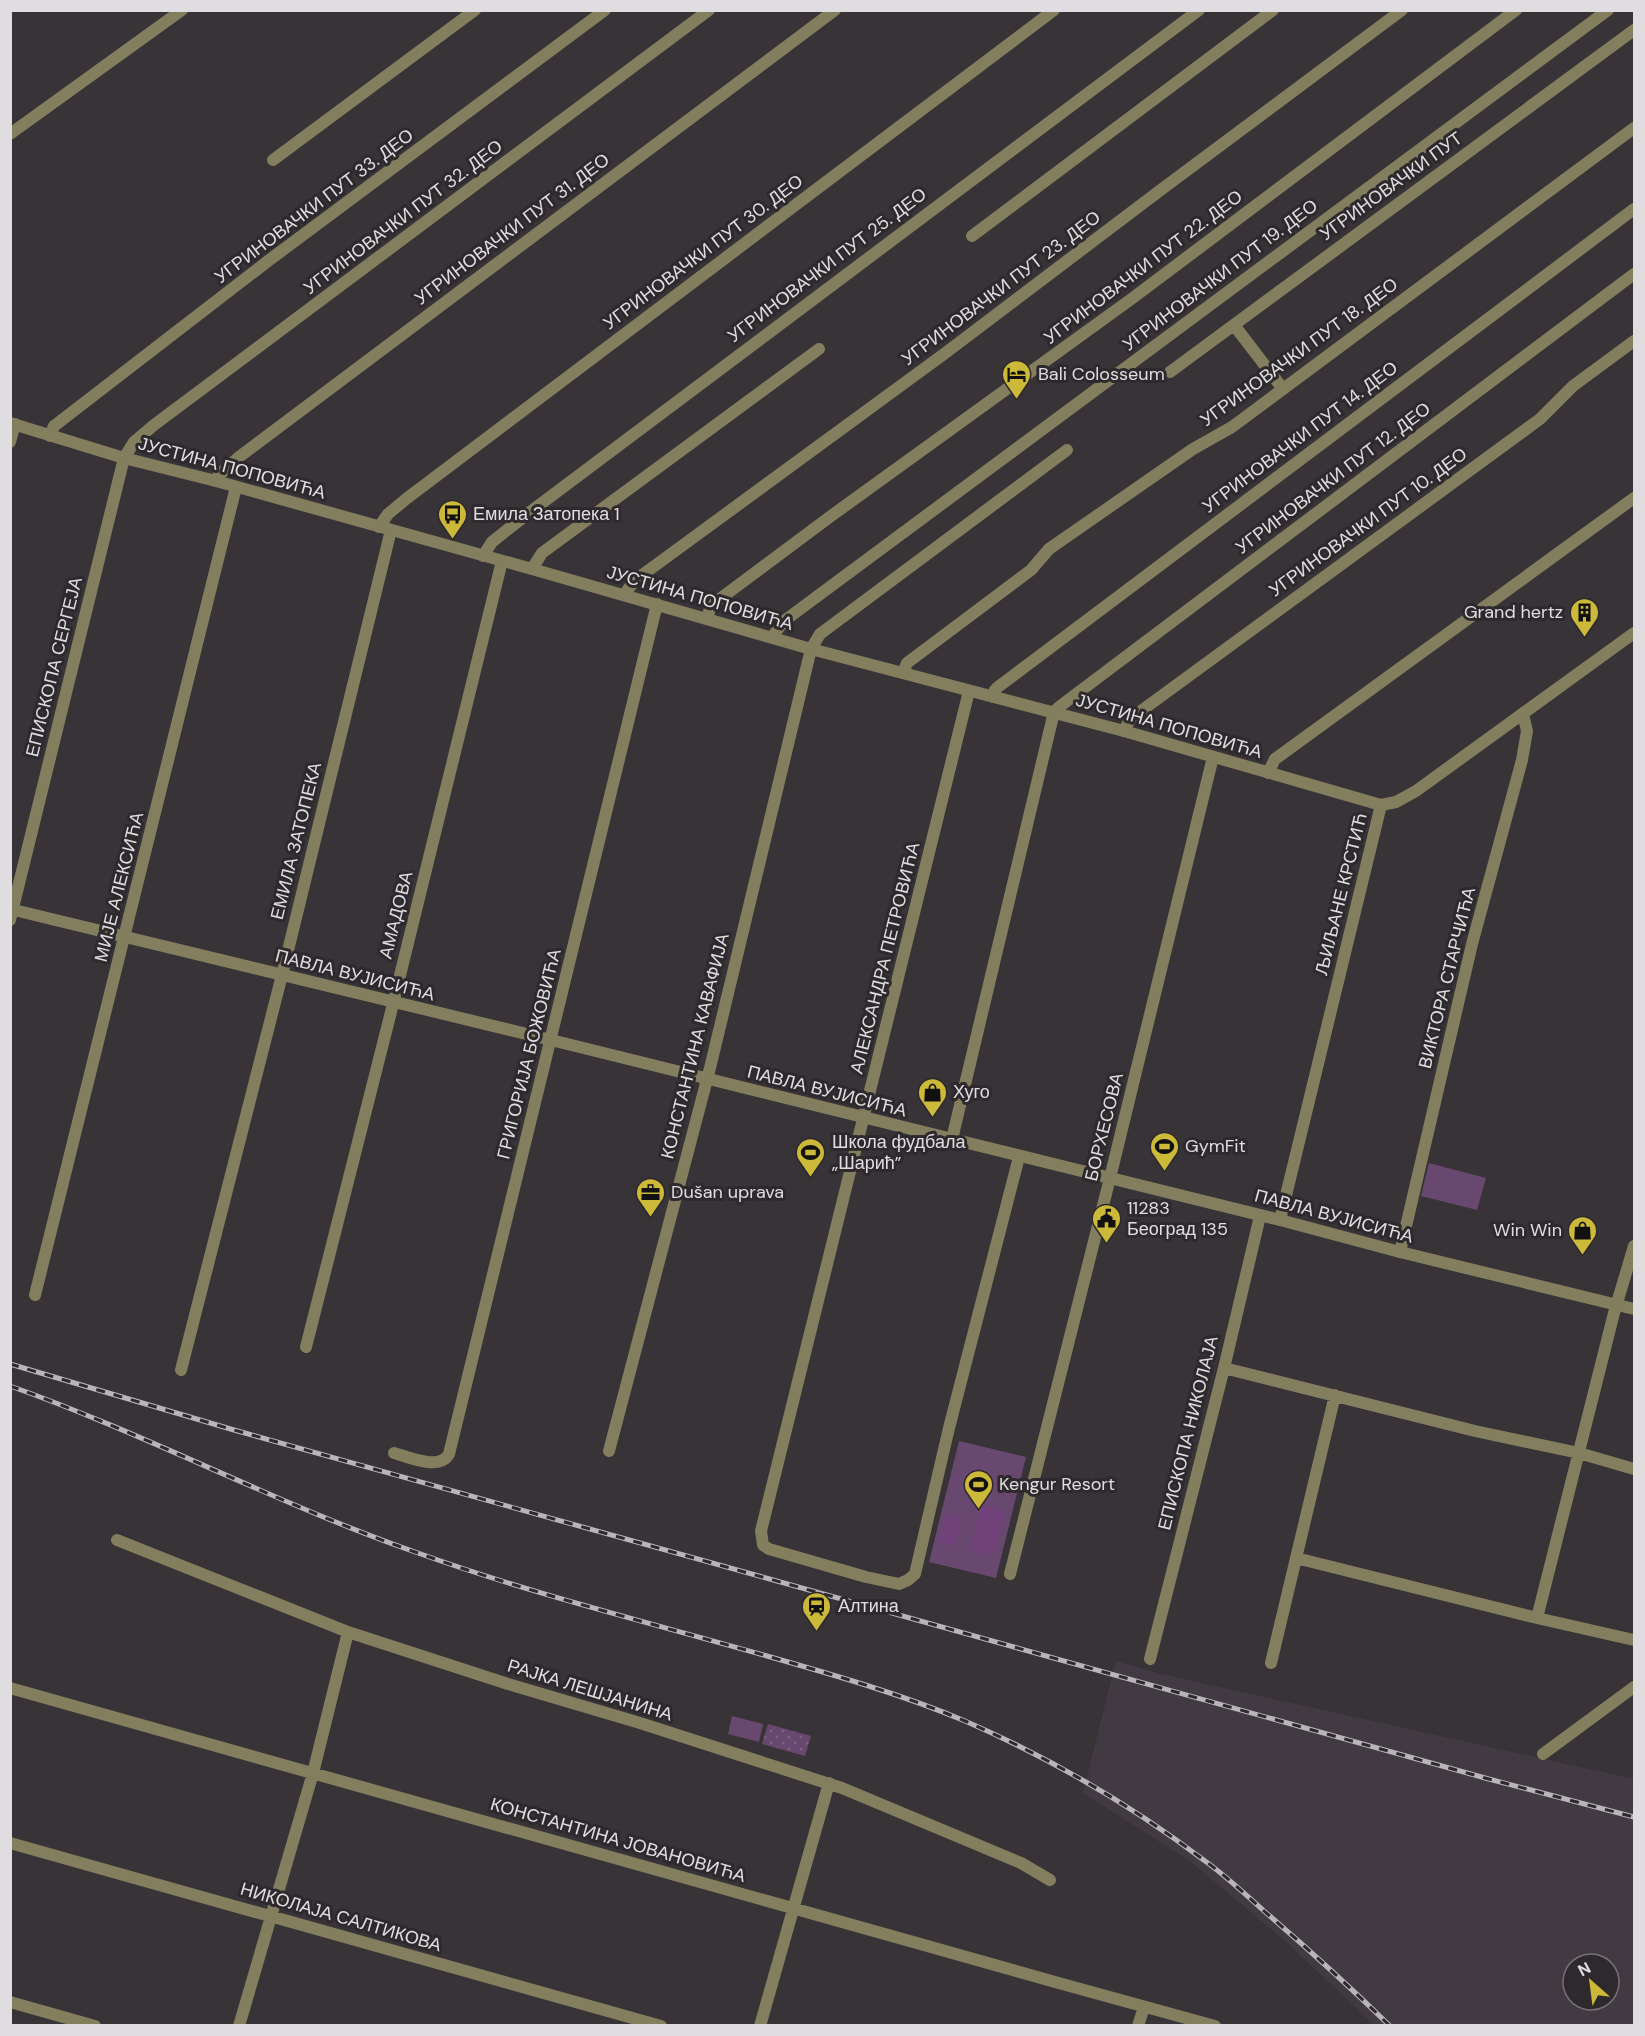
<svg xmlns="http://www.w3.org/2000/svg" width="1645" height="2036" viewBox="0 0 1645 2036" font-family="'DM Sans',sans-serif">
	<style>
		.built { fill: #423a43; fill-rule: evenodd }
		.grass { fill: #69486f }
		.park { fill: url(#park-dots) }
		.water { fill: #714179 }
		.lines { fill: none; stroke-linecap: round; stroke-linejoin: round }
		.minor { stroke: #827e5e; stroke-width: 12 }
		.tertiary { stroke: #827e5e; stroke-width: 12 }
		.rail-casing { stroke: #b8b5b8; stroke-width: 5 }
		.rail { stroke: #2d292d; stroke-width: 3; stroke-dasharray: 9; stroke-linecap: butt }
		.labels { text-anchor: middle; stroke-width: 6; stroke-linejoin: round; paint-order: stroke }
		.street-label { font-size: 18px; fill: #e0dde0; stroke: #2d292d }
		.poi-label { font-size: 18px; fill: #e0dde0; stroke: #2d292d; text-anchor: start }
	</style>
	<defs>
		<pattern id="park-dots" width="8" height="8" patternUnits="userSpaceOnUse" patternTransform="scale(1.5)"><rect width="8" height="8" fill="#69486f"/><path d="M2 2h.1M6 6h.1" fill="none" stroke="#7e6283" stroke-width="1.8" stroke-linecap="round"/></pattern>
	</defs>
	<rect width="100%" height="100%" fill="#373337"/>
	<path class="built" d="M1116,1661L1161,1674L1634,1779V2025H1374L1284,1940L1191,1862L1083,1793ZM1573,1964H1609V2000H1573Z"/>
	<path class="grass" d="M1429,1163L1486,1178L1477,1210L1421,1196Z
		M959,1441L1026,1457L996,1578L929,1562Z
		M732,1716L763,1724L759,1742L728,1734Z"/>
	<path class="park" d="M768,1724L811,1736L805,1756L762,1744Z"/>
	<path class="water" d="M982,1505L1005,1512L993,1556L970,1550Z
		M945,1514L962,1519L955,1546L938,1541Z"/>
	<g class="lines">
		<path class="minor" d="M273,160L475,10
			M972,236L1273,10
			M1234,325L1283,389
			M1170,372L1634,30
			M50,436L54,426L58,423L268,261L605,10
			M10,442L15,424
			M216,481L218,476L239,457L835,10
			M379,527L388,514L406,499L1054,10
			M483,556L492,542L526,515L1199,10
			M532,569L542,553L819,349
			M624,595L634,581L944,354L1158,192L1402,10
			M707,618L710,609L717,601L831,516L1130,300L1516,10
			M772,637L784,621L1608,10
			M903,673L907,663L1031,570L1049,549L1193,449L1232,427L1634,128
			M969,691L761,1531L763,1545L769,1549L866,1577L899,1584L908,1580L915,1574L949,1428L1019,1157
			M993,697L995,690L998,687L1634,209
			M1124,731L1130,719L1540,419L1573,386L1634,341
			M1268,773L1275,759L1282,754L1634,498
			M10,920L124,458L134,442L154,425L709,10
			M952,1139L1054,712L1059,707L1634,274
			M1280,1220L1381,805
			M1400,1252L1472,944L1522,760L1527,731L1523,714
			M35,1295L236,487
			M306,1347L391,1012L502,561
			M1224,1368L1475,1431L1579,1453L1634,1469
			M181,1370L282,975L391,530
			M609,1451L710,1068L811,649L820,634L1067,450
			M394,1453C408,1457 440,1471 449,1454L657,604
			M117,1540L348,1632L508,1684L640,1723L842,1788L1021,1863L1050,1880
			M1296,1558L1537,1618L1634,1640
			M1010,1574L1110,1178L1213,757
			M1537,1618L1614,1313L1634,1246
			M1150,1659L1224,1368L1260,1216
			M1271,1663L1335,1395
			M10,1688L1055,1982L1215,2026
			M1543,1754L1634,1687
			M10,1843L661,2026
			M239,2026L313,1773L348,1632
			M760,2026L829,1783
			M1138,2026L1144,2007"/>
		<path class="tertiary" d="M10,134L182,10
			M10,423L124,458L216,481L532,569L811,649L1124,731L1381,805L1396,802L1416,791L1634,633
			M10,909L535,1036L1280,1220L1400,1252L1634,1309
			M10,2002L95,2026"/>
		<defs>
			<path id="rail" d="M10,1364L234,1430L1485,1778L1634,1817
				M10,1386C149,1435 279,1505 418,1553C532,1594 651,1623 767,1656C834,1675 901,1694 965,1721C1050,1758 1131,1805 1205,1861C1226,1876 1245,1894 1264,1911C1307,1948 1349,1986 1390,2026"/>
		</defs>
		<use href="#rail" class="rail-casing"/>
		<use href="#rail" class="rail"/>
	</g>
	<defs>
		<symbol id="hotel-pin" viewBox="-11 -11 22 30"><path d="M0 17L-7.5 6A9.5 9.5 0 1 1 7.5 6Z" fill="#ccb939" stroke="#2d292d"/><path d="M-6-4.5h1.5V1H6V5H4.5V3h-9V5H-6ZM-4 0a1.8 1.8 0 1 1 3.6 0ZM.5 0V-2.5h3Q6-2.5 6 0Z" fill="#111"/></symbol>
		<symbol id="bus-pin" viewBox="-11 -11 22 30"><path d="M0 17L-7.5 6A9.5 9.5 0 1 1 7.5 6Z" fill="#ccb939" stroke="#2d292d"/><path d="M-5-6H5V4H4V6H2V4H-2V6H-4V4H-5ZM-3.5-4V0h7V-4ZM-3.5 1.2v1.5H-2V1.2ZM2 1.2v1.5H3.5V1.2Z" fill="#111"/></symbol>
		<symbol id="building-pin" viewBox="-11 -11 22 30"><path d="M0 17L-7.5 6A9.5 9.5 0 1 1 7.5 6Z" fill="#ccb939" stroke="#2d292d"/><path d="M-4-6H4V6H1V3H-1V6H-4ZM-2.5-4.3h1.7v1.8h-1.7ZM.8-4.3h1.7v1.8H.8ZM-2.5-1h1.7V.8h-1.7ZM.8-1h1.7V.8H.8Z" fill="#111"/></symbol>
		<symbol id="shop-pin" viewBox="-11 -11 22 30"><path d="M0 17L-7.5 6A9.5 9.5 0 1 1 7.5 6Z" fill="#ccb939" stroke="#2d292d"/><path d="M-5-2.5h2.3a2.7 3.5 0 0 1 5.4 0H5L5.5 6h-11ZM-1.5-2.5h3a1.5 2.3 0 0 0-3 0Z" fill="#111"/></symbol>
		<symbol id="stadium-pin" viewBox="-11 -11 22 30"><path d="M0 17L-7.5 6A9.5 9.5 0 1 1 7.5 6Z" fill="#ccb939" stroke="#2d292d"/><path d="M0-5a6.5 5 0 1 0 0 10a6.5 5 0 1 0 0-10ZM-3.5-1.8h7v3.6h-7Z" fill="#111"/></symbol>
		<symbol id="office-pin" viewBox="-11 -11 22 30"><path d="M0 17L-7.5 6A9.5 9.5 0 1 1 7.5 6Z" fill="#ccb939" stroke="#2d292d"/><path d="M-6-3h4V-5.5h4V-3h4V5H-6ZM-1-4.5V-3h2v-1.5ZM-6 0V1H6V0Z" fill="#111"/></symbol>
		<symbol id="civic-pin" viewBox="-11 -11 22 30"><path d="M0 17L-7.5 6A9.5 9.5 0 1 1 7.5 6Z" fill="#ccb939" stroke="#2d292d"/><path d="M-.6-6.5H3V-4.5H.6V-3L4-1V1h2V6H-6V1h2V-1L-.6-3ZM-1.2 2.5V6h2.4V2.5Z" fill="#111"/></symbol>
		<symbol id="station-pin" viewBox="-11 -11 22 30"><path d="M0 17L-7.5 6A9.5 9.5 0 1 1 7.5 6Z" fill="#ccb939" stroke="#2d292d"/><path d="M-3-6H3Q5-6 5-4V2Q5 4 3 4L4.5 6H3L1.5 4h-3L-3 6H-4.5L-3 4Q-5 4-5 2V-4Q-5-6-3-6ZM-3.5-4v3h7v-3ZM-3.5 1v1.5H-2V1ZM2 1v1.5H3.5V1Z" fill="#111"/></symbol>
	</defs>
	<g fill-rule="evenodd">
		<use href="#hotel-pin" x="1000" y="358" width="33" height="45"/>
		<use href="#bus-pin" x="436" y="498" width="33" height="45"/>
		<use href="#building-pin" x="1568" y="596" width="33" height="45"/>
		<use href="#shop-pin" x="916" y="1076" width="33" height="45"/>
		<use href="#stadium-pin" x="1148" y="1130" width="33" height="45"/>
		<use href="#stadium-pin" x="794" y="1136" width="33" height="45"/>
		<use href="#office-pin" x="634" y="1176" width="33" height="45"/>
		<use href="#civic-pin" x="1090" y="1202" width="33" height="45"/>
		<use href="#shop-pin" x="1566" y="1214" width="33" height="45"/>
		<use href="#stadium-pin" x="962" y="1468" width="33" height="45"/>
		<use href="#station-pin" x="800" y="1590" width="33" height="45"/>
	</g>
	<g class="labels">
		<g class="street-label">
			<text transform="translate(1391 186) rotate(-36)" y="6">УГРИНОВАЧКИ ПУТ</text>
			<text transform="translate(314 206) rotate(-37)" y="6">УГРИНОВАЧКИ ПУТ 33. ДЕО</text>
			<text transform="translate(403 217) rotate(-37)" y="6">УГРИНОВАЧКИ ПУТ 32. ДЕО</text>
			<text transform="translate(512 229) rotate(-37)" y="6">УГРИНОВАЧКИ ПУТ 31. ДЕО</text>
			<text transform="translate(703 252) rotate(-37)" y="6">УГРИНОВАЧКИ ПУТ 30. ДЕО</text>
			<text transform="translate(827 265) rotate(-37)" y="6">УГРИНОВАЧКИ ПУТ 25. ДЕО</text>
			<text transform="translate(1143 267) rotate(-37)" y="6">УГРИНОВАЧКИ ПУТ 22. ДЕО</text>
			<text transform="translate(1220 275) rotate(-37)" y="6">УГРИНОВАЧКИ ПУТ 19. ДЕО</text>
			<text transform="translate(1001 288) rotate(-37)" y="6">УГРИНОВАЧКИ ПУТ 23. ДЕО</text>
			<text transform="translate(1299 352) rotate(-36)" y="6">УГРИНОВАЧКИ ПУТ 18. ДЕО</text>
			<text transform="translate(1300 437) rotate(-37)" y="6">УГРИНОВАЧКИ ПУТ 14. ДЕО</text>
			<text transform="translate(232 468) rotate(15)" y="6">ЈУСТИНА ПОПОВИЋА</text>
			<text transform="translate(1333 478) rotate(-37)" y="6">УГРИНОВАЧКИ ПУТ 12. ДЕО</text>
			<text transform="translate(1368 522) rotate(-36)" y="6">УГРИНОВАЧКИ ПУТ 10. ДЕО</text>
			<text transform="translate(700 598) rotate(16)" y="6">ЈУСТИНА ПОПОВИЋА</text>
			<text transform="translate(54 667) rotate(-76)" y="6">ЕПИСКОПА СЕРГЕЈА</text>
			<text transform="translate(1169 726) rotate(16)" y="6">ЈУСТИНА ПОПОВИЋА</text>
			<text transform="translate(296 841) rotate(-76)" y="6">ЕМИЛА ЗАТОПЕКА</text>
			<text transform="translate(119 887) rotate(-76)" y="6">МИЈЕ АЛЕКСИЋА</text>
			<text transform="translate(1341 894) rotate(-76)" y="6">ЉИЉАНЕ КРСТИЋ</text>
			<text transform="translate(396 915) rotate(-76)" y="6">АМАДОВА</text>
			<text transform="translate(885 958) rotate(-76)" y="6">АЛЕКСАНДРА ПЕТРОВИЋА</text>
			<text transform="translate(355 975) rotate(14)" y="6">ПАВЛА ВУЈИСИЋА</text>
			<text transform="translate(1447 978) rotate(-76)" y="6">ВИКТОРА СТАРЧИЋА</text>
			<text transform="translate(695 1046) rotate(-76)" y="6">КОНСТАНТИНА КАВАФИЈА</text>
			<text transform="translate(529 1054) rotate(-76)" y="6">ГРИГОРИЈА БОЖОВИЋА</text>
			<text transform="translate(827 1091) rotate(14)" y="6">ПАВЛА ВУЈИСИЋА</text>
			<text transform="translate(1104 1127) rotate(-76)" y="6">БОРХЕСОВА</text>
			<text transform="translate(1334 1216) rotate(15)" y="6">ПАВЛА ВУЈИСИЋА</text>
			<text transform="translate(1188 1433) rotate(-76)" y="6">ЕПИСКОПА НИКОЛАЈА</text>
			<text transform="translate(590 1690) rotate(17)" y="6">РАЈКА ЛЕШЈАНИНА</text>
			<text transform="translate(618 1840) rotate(16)" y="6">КОНСТАНТИНА ЈОВАНОВИЋА</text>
			<text transform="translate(341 1917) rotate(16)" y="6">НИКОЛАЈА САЛТИКОВА</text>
		</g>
		<g class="poi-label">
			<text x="1038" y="380">Bali Colosseum</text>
			<text x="473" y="520">Емила Затопека 1</text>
			<text x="1563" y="618" text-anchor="end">Grand hertz</text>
			<text x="953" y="1098">Хуго</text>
			<text x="832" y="1148">Школа фудбала<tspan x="832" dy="21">„Шарић”</tspan></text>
			<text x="1185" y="1152">GymFit</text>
			<text x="671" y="1198">Dušan uprava</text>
			<text x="1127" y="1214">11283<tspan x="1127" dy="21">Београд 135</tspan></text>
			<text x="1562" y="1236" text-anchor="end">Win Win</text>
			<text x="999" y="1490">Kengur Resort</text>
			<text x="838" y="1612">Алтина</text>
		</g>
	</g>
	<rect width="1645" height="2036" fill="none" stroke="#e0dde0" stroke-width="24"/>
	<g transform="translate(1591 1982) rotate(332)"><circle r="28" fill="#2d292d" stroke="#757175" stroke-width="1.5"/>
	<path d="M0-4.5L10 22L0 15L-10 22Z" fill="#ccb939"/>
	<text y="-9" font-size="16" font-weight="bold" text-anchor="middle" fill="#e0dde0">N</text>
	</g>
</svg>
